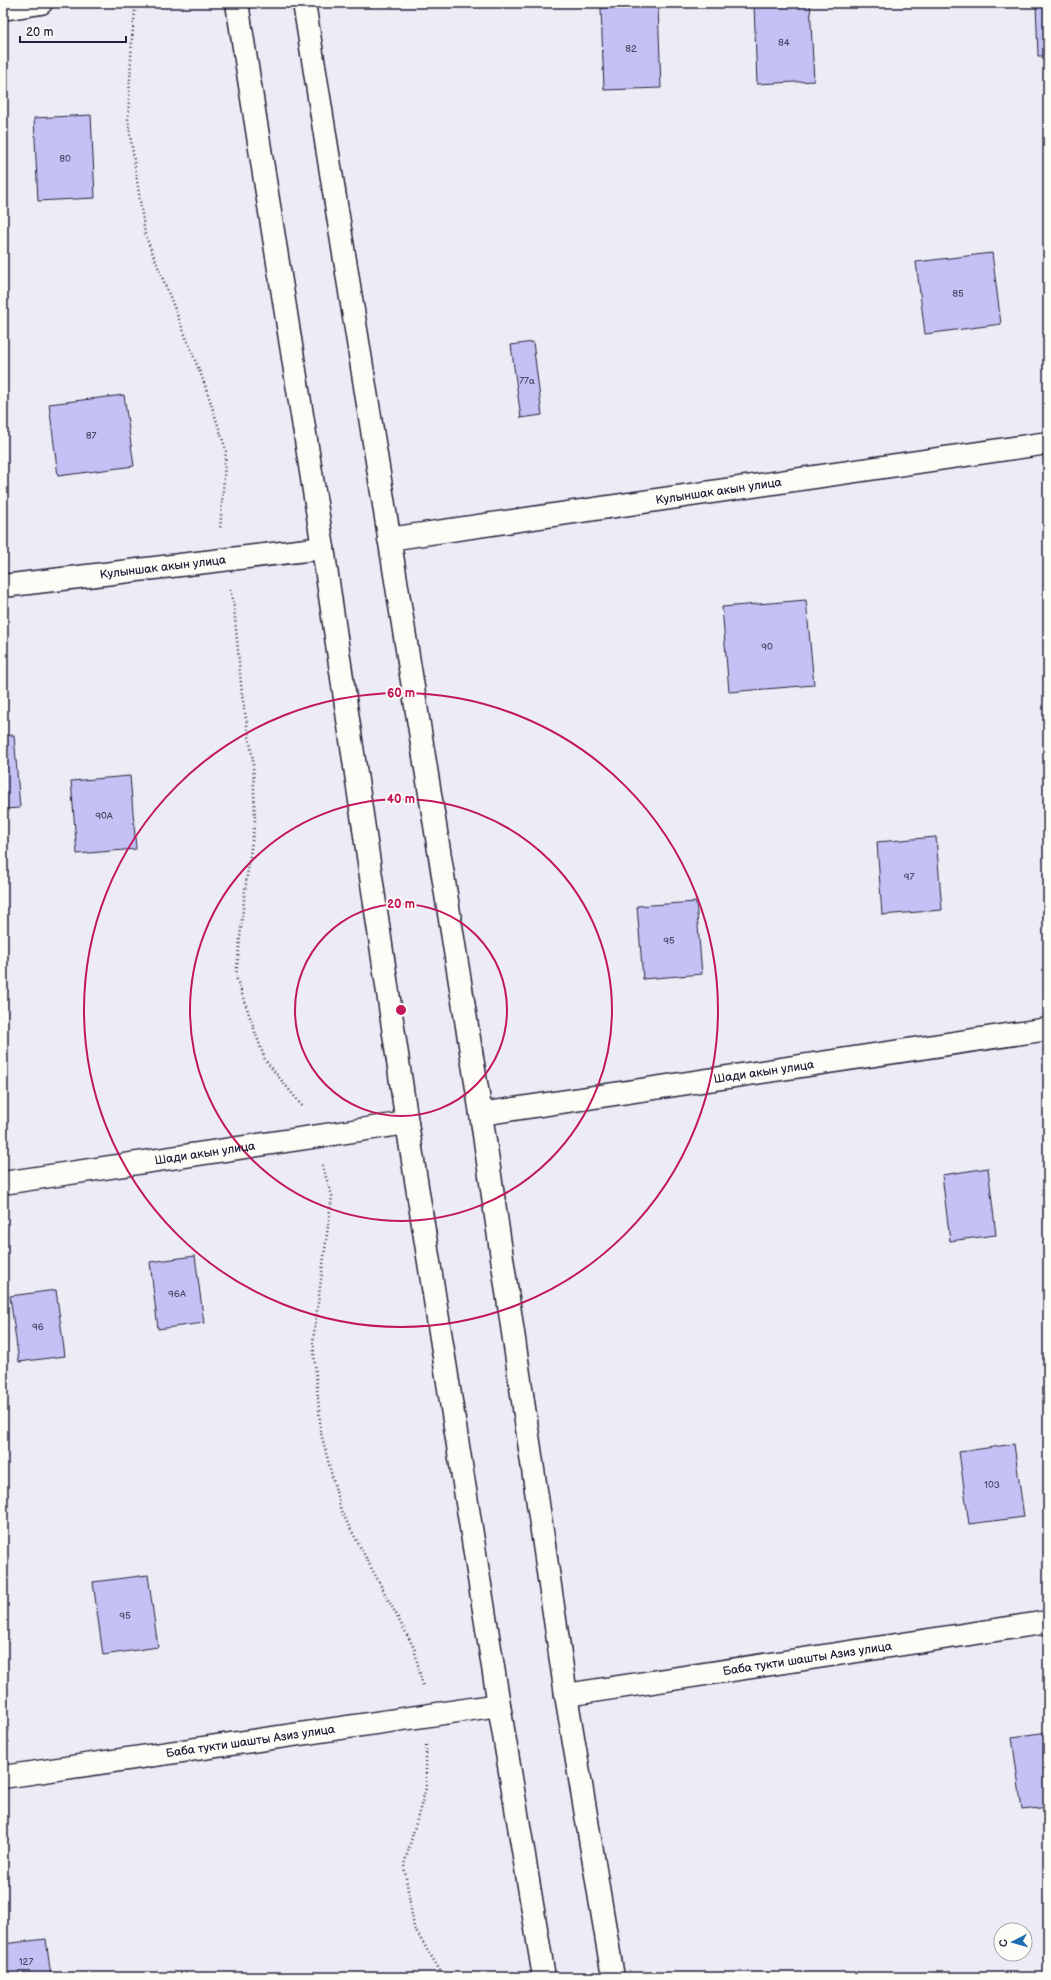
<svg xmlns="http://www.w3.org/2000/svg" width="1051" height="1980" viewBox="0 0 1051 1980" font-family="'Balsamiq Sans',sans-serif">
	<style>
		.building { fill: #c4c2f4; stroke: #22223b }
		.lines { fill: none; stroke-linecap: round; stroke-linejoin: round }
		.minor-casing { stroke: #22223b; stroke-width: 25 }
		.tertiary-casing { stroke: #22223b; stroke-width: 25 }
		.path { stroke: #22223b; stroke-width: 2.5; stroke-dasharray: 1 3; stroke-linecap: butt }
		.minor { stroke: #fdfcf7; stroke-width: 22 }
		.tertiary { stroke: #fdfcf7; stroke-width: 22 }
		.ring { fill: none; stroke: #c2185b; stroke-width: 2 }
		.labels { text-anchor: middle; stroke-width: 4; stroke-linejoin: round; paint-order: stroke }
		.number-label { font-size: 10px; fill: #4a4a69 }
		.street-label { font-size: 12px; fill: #22223b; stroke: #fdfcf7 }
		.centre { fill: #c2185b; stroke: #fdfcf7; stroke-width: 2 }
		.ring-label { font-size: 12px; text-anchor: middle; font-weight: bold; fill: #c2185b; stroke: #fdfcf7; stroke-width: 4; stroke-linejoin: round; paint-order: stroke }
	</style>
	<rect width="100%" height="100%" fill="#ecebf6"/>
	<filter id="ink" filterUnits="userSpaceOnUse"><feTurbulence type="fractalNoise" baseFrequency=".025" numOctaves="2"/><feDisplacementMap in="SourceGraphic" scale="8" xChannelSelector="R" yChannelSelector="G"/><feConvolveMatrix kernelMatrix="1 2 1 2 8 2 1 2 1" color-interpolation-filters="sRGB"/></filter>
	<g filter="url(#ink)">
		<path class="building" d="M754,3H810L814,81L757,84Z
			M1036,3H1048V56H1038Z
			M658,5L661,88L604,90L601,8Z
			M91,115L95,198L38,201L34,118Z
			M992,253L1001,324L925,334L916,262Z
			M533,342L542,415L521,418L511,345Z
			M124,395L134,466L58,476L49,404Z
			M806,600L814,685L729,692L722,607Z
			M14,735L20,808L3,809V736Z
			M130,776L136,849L77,854L71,781Z
			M936,837L942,910L882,915L877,842Z
			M696,902L702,974L643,979L637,906Z
			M988,1168L996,1235L950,1241L942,1175Z
			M195,1256L204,1323L158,1329L150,1262Z
			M56,1290L65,1356L19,1362L10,1296Z
			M1014,1444L1024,1517L969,1524L959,1452Z
			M148,1575L158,1647L103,1655L93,1582Z
			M1048,1732V1807L1022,1810L1012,1737Z
			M46,1939L51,1977H3V1944Z"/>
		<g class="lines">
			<defs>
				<g id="minor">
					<path d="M3,9L41,3"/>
					<path id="s1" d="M389,539L1048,443"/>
					<path id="s2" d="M3,586L323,548"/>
					<path id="s3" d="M481,1114L1048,1029"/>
					<path id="s4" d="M3,1183L407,1123"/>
					<path id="s5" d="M566,1695L1048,1622"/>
					<path id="s6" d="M3,1777L499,1705"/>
				</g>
				<path id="tertiary" d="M237,3L323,548L407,1123L499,1705L544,1977
					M304,3L481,1114L566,1695L613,1977"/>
			</defs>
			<use href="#minor" class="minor-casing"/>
			<use href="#tertiary" class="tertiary-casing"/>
			<path class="path" d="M136,3L132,38L128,120L145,234L205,385L226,450L220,530
				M230,590L234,607L242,695L253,760L255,820L245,890L236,977L265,1060L303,1107
				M322,1165L332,1196L313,1341L321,1433L341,1511L414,1648L423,1687
				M426,1745V1788L404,1865L414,1928L444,1977"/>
			<use href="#minor" class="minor"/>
			<use href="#tertiary" class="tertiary"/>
		</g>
	</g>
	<g class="ring">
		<circle cx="401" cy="1010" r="106"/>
		<circle cx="401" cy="1010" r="211"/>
		<circle cx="401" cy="1010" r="317"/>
	</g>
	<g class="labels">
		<g class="number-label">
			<text x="784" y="46">84</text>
			<text x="631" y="52">82</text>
			<text x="65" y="162">80</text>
			<text x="958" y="297">85</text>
			<text x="527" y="384">77а</text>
			<text x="91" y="439">87</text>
			<text x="767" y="650">90</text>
			<text x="104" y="819">90А</text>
			<text x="909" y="880">97</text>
			<text x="669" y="944">95</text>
			<text x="177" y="1297">96А</text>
			<text x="38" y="1330">96</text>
			<text x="992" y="1488">103</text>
			<text x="125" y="1619">95</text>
			<text x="26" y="1965">127</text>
		</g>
		<g class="street-label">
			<text dy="4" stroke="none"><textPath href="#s1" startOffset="333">Кулыншак акын улица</textPath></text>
			<text dy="4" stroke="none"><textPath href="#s2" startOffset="161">Кулыншак акын улица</textPath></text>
			<text dy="4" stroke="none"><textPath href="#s3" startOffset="286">Шади акын улица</textPath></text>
			<text dy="4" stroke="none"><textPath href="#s4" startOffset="204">Шади акын улица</textPath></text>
			<text dy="4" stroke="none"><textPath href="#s5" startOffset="244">Баба тукти шашты Азиз улица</textPath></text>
			<text dy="4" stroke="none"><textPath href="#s6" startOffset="250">Баба тукти шашты Азиз улица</textPath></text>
		</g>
	</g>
	<circle cx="401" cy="1010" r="6" class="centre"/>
	<g class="ring-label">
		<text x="401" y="697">60 m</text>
		<text x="401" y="803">40 m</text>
		<text x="401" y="908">20 m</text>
	</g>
	<rect width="1051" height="1980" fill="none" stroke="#fdfcf7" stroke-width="16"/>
	<rect x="8" y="8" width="1035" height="1964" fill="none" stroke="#22223b" stroke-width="1.5" filter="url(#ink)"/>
	<g transform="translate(1013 1942) rotate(264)"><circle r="19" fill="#fdfcf7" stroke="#a5a5ac"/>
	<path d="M0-3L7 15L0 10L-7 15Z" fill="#1f6fb2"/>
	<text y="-6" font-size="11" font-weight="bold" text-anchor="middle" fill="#22223b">С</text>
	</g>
	<path d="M20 36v6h106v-6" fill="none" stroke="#22223b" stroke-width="2"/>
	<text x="26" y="36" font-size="12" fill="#22223b" stroke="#fdfcf7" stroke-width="3" paint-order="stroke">20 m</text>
</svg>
